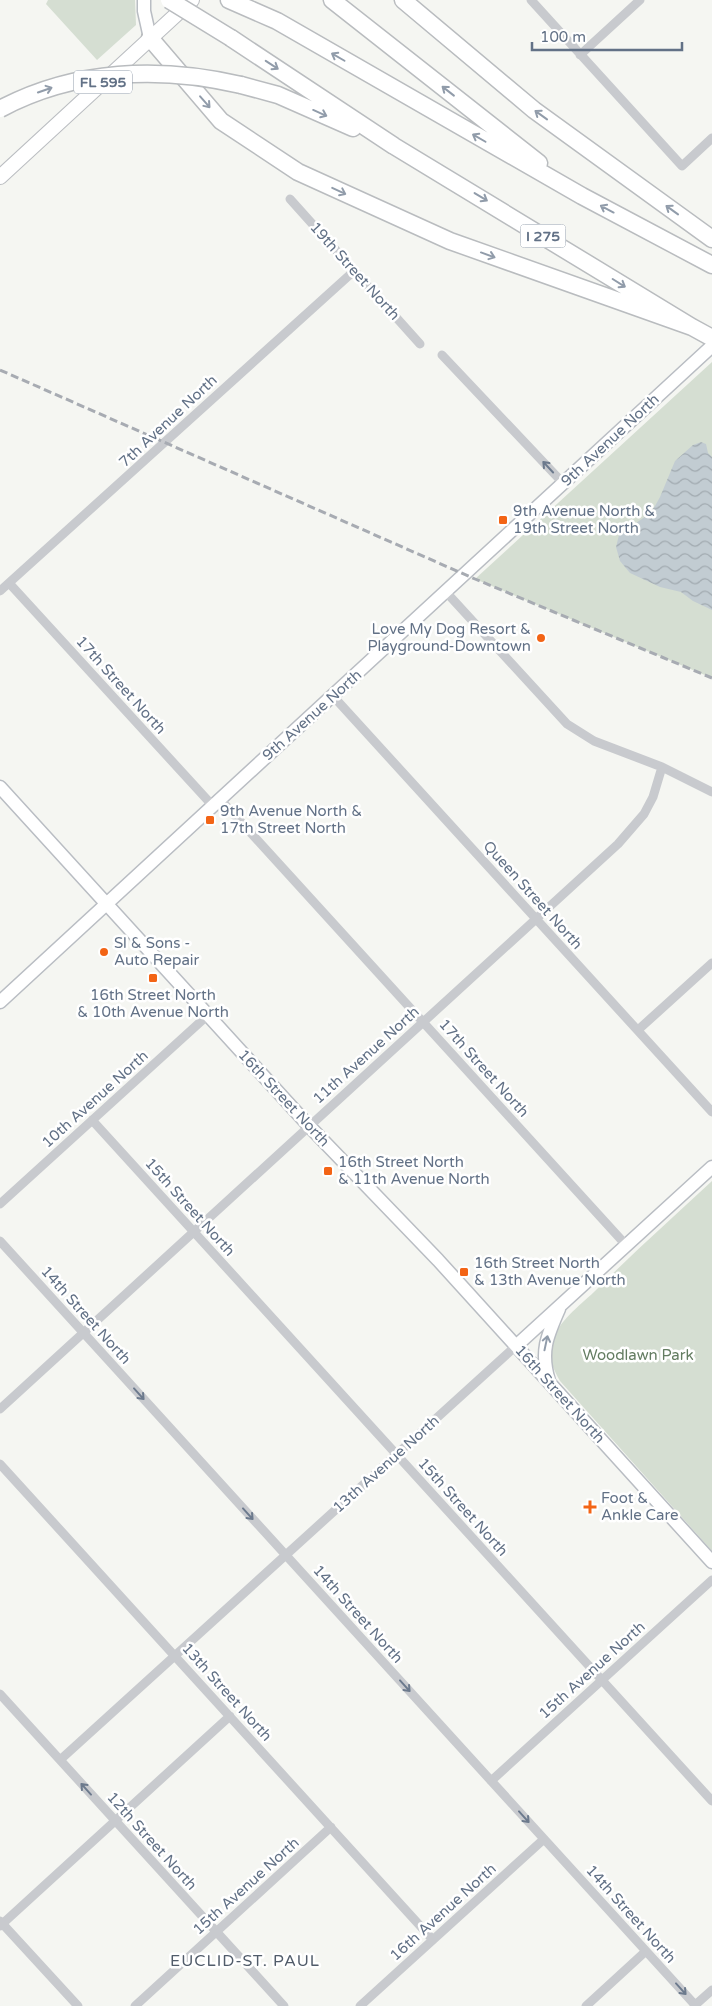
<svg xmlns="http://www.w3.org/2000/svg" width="712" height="2006" viewBox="0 0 712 2006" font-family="'Varela Round',sans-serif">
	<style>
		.green { fill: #d5ded2 }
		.water { fill: url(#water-waves) }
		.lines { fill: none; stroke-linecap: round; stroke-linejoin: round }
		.secondary-casing { stroke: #b9bdc3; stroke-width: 15 }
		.primary-casing { stroke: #babdc1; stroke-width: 16 }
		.highway-casing { stroke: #b9bcbf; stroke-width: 19 }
		.street { stroke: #c8cace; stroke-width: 9 }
		.secondary { stroke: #fff; stroke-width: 12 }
		.primary { stroke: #fff; stroke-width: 14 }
		.highway { stroke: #fff; stroke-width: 16 }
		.rail { stroke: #a7abb2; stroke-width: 3; stroke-dasharray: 8 4; stroke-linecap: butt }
		.highway-bridge-casing { stroke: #b9bcbf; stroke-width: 19; stroke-linecap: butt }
		.highway-bridge { stroke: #fff; stroke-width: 16 }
		.oneway { stroke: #919caa }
		.oneway2 { stroke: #6c7a8d }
		.poi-dot { fill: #f36415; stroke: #fff; stroke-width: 2 }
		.labels { text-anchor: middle; stroke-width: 5; stroke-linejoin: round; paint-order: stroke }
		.shield { fill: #fff; stroke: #919caa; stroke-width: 1 }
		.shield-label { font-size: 14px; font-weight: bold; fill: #627186 }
		.street-label { font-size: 15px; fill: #627186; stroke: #fff }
		.poi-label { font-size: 15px; fill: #627186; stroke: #fff; text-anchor: start }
		.park-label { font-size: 15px; fill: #637c61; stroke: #fff }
		.neighbourhood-label { font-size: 16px; letter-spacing: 1px; fill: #515c6a; stroke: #fff }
	</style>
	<defs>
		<pattern id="water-waves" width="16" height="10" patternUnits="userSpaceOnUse" patternTransform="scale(1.25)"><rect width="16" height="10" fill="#c2ccd2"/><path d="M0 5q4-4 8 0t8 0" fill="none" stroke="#a1aab0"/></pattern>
	</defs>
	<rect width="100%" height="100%" fill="#f5f6f2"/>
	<path class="green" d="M48,0H135L136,25L97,60L46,4Z
		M712,362V678L475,579Z
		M712,1181V1551L560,1381C553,1369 547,1355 552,1341C559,1321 579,1306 594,1292C632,1254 672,1218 712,1181Z"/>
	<path class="water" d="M701,442L706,444L708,453L712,457V610L693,601L681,592L660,587L630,573L620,561L616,547L619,535L649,514L655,506L660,497L675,461L693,445Z"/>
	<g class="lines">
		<defs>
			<path id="secondary" d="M144,0V11L150,38
				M0,787L309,1126L438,1260L712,1562
				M0,1002L712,346
				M516,1346L712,1167
				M549,1381C540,1352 547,1336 559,1309"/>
			<path id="primary" d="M0,177L192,0"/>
			<path id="highway" d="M229,0L277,21L582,196L712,265
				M332,0L539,163
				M403,0L534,110L712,239
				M150,38L221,121L298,172L450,241L692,327
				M231,38L394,146L692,327L712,338
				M241,85L278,95L353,128"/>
		</defs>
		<use href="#secondary" class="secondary-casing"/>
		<use href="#primary" class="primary-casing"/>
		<use href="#highway" class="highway-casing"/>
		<path class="street" d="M531,0L682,166L712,138
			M580,55L640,0
			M290,199L420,344
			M442,355L563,483
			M9,583L212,805
			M0,591L354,271
			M446,592L567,724L594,741L662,767L712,792
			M333,696L712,1112
			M219,798L626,1245
			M638,1030L712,963
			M92,1120L712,1801
			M0,1204L208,1015
			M0,1241L696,2006
			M0,1409L618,844L644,814L653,797L662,767
			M0,1464L433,1940
			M0,1694L284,2006
			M60,1760L516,1346
			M491,1781L712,1580
			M0,1921L78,2006
			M0,1926L230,1716
			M135,2006L331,1827
			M360,2006L544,1839
			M586,2006L646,1951
			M694,2006L712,1990"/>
		<use href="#secondary" class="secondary"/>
		<use href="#primary" class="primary"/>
		<use href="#highway" class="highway"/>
		<path class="rail" d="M0,370L475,579L712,678"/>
		<defs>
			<path id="highway-bridge" d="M169,0L231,38
				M0,109C75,69 160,66 241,85"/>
		</defs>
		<use href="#highway-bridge" class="highway-bridge-casing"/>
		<use href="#highway-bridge" class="highway-bridge"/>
	</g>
	<defs><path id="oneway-shaft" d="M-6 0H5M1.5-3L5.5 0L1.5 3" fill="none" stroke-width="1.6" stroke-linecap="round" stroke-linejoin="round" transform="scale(1.25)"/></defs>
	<g class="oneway">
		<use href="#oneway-shaft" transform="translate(338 57) rotate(-150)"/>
		<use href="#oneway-shaft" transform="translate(272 65) rotate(33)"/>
		<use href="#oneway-shaft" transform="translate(45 90) rotate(-19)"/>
		<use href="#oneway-shaft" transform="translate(448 91) rotate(-142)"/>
		<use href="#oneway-shaft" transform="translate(205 102) rotate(49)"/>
		<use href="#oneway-shaft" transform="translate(320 113) rotate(24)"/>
		<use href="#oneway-shaft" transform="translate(541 115) rotate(-144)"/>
		<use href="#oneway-shaft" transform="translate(479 138) rotate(-150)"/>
		<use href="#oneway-shaft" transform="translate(339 191) rotate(25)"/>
		<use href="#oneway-shaft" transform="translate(481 197) rotate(31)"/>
		<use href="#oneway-shaft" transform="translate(607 209) rotate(-152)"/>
		<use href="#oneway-shaft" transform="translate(672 210) rotate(-144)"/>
		<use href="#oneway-shaft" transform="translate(488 255) rotate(20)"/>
		<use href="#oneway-shaft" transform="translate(619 283) rotate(32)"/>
		<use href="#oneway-shaft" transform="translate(546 1343) rotate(-78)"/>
	</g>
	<g class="oneway2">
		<use href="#oneway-shaft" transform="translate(548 467) rotate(-133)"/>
		<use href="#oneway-shaft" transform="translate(139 1394) rotate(48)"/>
		<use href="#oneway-shaft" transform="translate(248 1514) rotate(48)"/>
		<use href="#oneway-shaft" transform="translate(405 1686) rotate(48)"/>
		<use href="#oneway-shaft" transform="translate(86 1789) rotate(-132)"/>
		<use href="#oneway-shaft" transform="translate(524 1817) rotate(48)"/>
		<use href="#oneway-shaft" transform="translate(681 1989) rotate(48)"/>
	</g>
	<g class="poi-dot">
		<rect x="498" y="515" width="10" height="10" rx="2.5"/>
		<circle cx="541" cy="638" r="5"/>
		<rect x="205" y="815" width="10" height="10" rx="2.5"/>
		<circle cx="104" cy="952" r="5"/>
		<rect x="148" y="973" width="10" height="10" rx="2.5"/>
		<rect x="323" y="1166" width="10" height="10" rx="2.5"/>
		<rect x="459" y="1267" width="10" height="10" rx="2.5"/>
		<path d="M587.5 1499.5h5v5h5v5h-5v5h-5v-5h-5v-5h5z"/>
	</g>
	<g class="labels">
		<g class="shield">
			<rect x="74" y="70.5" width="58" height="23" rx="4"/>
			<rect x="520.5" y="224.5" width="45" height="23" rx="4"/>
		</g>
		<g class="shield-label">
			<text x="103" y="87">FL 595</text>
			<text x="543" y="241">I 275</text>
		</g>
		<g class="street-label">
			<text transform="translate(355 271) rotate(48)" y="5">19th Street North</text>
			<text transform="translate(168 421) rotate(-43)" y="5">7th Avenue North</text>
			<text transform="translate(610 440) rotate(-43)" y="5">9th Avenue North</text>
			<text transform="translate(121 685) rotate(48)" y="5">17th Street North</text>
			<text transform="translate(312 715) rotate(-42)" y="5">9th Avenue North</text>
			<text transform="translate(533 895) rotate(48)" y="5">Queen Street North</text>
			<text transform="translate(366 1055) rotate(-42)" y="5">11th Avenue North</text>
			<text transform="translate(484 1068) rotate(48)" y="5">17th Street North</text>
			<text transform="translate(284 1098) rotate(47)" y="5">16th Street North</text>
			<text transform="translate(95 1099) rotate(-42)" y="5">10th Avenue North</text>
			<text transform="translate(190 1207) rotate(48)" y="5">15th Street North</text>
			<text transform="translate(86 1315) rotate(48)" y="5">14th Street North</text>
			<text transform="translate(560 1394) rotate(48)" y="5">16th Street North</text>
			<text transform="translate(386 1464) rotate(-42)" y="5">13th Avenue North</text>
			<text transform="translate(463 1507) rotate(48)" y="5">15th Street North</text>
			<text transform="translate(358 1614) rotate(48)" y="5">14th Street North</text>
			<text transform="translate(592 1670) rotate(-42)" y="5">15th Avenue North</text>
			<text transform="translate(227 1692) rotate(48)" y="5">13th Street North</text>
			<text transform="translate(152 1841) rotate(48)" y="5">12th Street North</text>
			<text transform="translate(246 1886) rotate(-42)" y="5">15th Avenue North</text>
			<text transform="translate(443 1912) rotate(-42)" y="5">16th Avenue North</text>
			<text transform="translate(631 1914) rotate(48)" y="5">14th Street North</text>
		</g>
		<g class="poi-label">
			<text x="513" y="516">9th Avenue North &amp;<tspan x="513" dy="17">19th Street North</tspan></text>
			<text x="531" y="634" text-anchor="end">Love My Dog Resort &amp;<tspan x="531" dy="17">Playground-Downtown</tspan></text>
			<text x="220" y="816">9th Avenue North &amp;<tspan x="220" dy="17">17th Street North</tspan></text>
			<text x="114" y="948">Sl &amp; Sons -<tspan x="114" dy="17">Auto Repair</tspan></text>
			<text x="153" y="1000" text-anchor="middle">16th Street North<tspan x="153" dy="17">&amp; 10th Avenue North</tspan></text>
			<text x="338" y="1167">16th Street North<tspan x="338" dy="17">&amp; 11th Avenue North</tspan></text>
			<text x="474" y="1268">16th Street North<tspan x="474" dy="17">&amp; 13th Avenue North</tspan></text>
			<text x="601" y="1503">Foot &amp;<tspan x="601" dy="17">Ankle Care</tspan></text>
		</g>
		<g class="park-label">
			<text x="638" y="1360">Woodlawn Park</text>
		</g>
		<g class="neighbourhood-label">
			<text x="245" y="1966">EUCLID-ST. PAUL</text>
		</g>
	</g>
	<path d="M532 42v8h150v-8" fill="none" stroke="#627186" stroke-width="2.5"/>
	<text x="540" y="42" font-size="15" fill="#627186" stroke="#ffffff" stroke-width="4" paint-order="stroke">100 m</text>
</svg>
